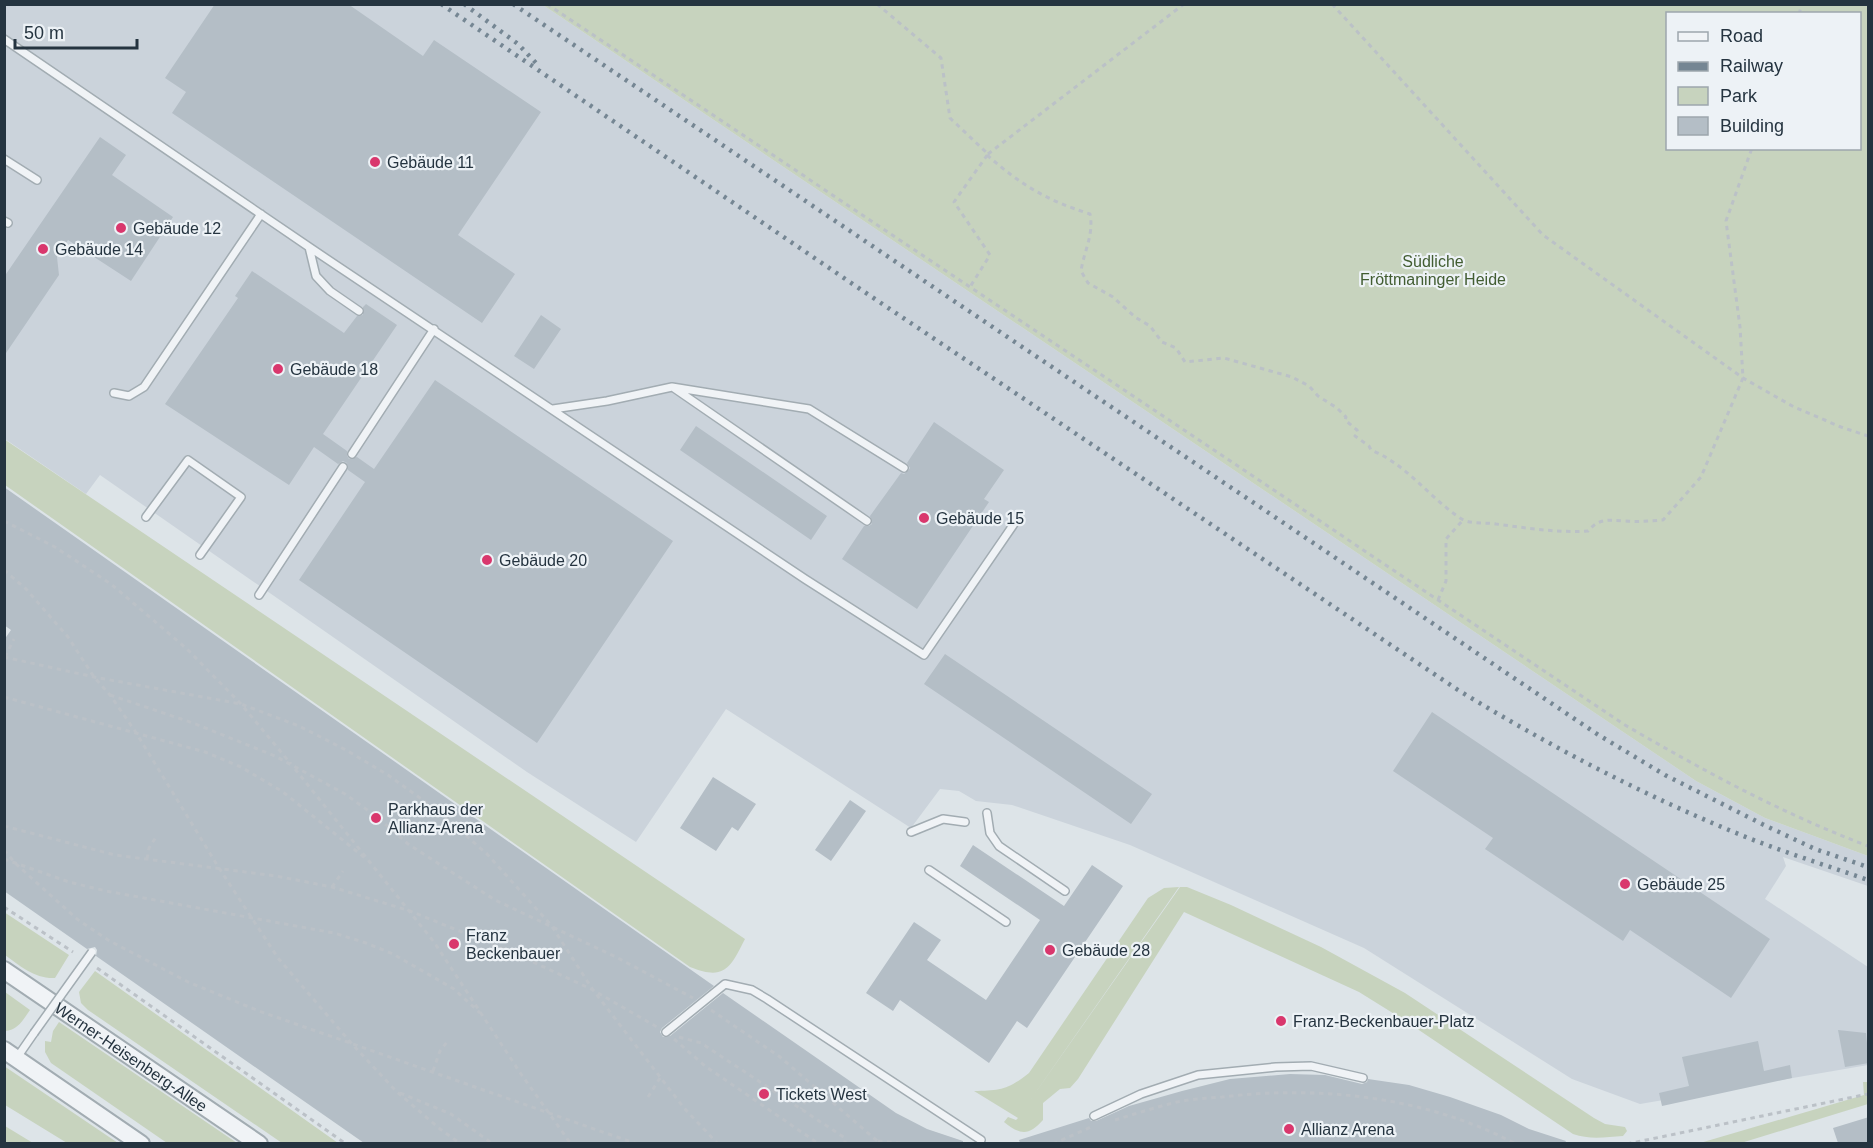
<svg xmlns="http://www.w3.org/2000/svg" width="1873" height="1148" viewBox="0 0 1873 1148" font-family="Helvetica,sans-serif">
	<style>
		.built { fill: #cbd3db }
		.green { fill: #c7d3be; fill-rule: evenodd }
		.building { fill: #b4bec6 }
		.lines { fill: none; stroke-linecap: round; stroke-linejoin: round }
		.service-casing { stroke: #a2acb2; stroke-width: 10 }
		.tertiary-casing { stroke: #a2acb2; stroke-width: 20 }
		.path { stroke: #bbc1c7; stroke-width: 3; stroke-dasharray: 4.5 4.5; stroke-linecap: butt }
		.service { stroke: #f0f3f6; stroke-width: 7 }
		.tertiary { stroke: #f0f3f6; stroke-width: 16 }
		.rail { stroke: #758693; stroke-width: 4.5; stroke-dasharray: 3 6; stroke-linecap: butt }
		.service-bridge-casing { stroke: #a2acb2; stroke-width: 10; stroke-linecap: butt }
		.service-bridge { stroke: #f0f3f6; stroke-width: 7 }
		.poi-dot { fill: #d9376d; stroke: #edf2f6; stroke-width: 2 }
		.labels { text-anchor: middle; stroke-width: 4.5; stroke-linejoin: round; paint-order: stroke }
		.poi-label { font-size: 16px; fill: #253440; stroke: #edf2f6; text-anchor: start }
		.park-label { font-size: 16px; fill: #425d32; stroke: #edf2f6 }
		.street-label { font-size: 16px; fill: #253440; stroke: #edf2f6 }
	</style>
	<rect width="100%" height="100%" fill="#dde4e8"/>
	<path class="built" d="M4,5H543L1696,781L1765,818L1868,856V886L1783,857L1786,866L1765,899L1868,967V1065L1640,1104L1572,1079L1364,948L1130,845L1012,805L976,801L959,791L940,789L911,828L726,709L636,842L527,772L100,475L86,494L5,439Z"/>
	<path class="green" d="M543,5H1868V856L1765,818L1696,781ZM1668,14H1860V148H1668Z
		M4,439L745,939C730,968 725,981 690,967L5,485Z
		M1179,887L1031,1099L1180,887H1187L1231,905L1321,947L1405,993L1594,1118L1605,1124L1625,1127L1627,1131L1623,1136C1606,1137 1590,1140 1573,1134L1404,1020L1359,992L1184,912L1078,1079L1070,1088L1060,1089L1043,1103V1120C1029,1136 1020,1135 1004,1122L1008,1117L1016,1120L1018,1118L974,1091C1000,1091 1009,1089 1029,1073L1148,898L1164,888Z
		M4,912L69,955L55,978C35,979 20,966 5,955Z
		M95,971L338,1143H282L88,1010L81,1003L79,992Z
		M5,992L30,1010C23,1020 18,1030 5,1031Z
		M59,1022L237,1143H167L51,1063L45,1052V1041L51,1042L53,1031Z
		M4,1066L118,1143H67L5,1105Z
		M1863,1082H1868V1104L1741,1143H1700L1864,1095Z
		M4,1126H5L33,1143H5Z"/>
	<path class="building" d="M215,4H348L423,56L434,40L541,112L458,235L515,274L482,323L172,113L186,92L165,78Z
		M100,137L126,155L112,175L173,217L131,281L68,240L57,257L59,275L4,356V277Z
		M252,271L344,333L357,316L363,315V307L366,304L397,325L323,434L347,451V456L349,459L357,457L374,469L435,380L673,541L537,743L299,580L365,482L348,470L347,463L343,461L338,464L314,447L289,485L165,404L238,298L235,296Z
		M541,315L561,329L534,369L514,356Z
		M934,422L1004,470L984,499L989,502L917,609L842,559L864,526H869L872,524L870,516L901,473L904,474L908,471L910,468L907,463Z
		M696,426L827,516L811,540L680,450Z
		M4,487L714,986L662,1028L660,1032L663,1037L670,1036L723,993L896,1113L927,1129L963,1141V1143H364L96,956L97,950L95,947L87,949L4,891V640L11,630L4,625Z
		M945,654L1152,794L1131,824L924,684Z
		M1432,712L1770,939L1731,998L1630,930L1623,941L1485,849L1493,838L1393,771Z
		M713,777L756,804L738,831L732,827L716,851L680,828Z
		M850,800L866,811L831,861L815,850Z
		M973,845L1064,906L1092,865L1123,886L1027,1028L1017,1021L989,1063L900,1000L893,1011L866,993L914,922L941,940L927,960L986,1000L1040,920L960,866Z
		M1838,1030L1866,1033L1869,1063L1845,1067Z
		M1758,1041L1764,1071L1790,1065L1792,1078L1662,1106L1659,1093L1689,1086L1682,1057Z
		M1290,1074L1325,1075L1362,1084L1367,1082L1368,1079L1409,1085L1450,1097L1501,1115L1529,1129L1566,1141L1565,1143H1020L1019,1140L1089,1118L1091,1121H1096L1129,1106L1182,1091L1230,1079Z
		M1869,1117V1143H1838L1833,1128Z"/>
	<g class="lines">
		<defs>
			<path id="service" d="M4,39L309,247L805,579L924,655L1016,521
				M4,159L37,180
				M4,221L8,223
				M309,247L316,276L330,291L359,311
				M674,388L867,521
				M114,393L129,396L144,387L261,214
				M553,409L607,401L672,387L809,409L904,468
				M352,454L434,329
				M146,517L188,460L241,497L200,555
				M259,595L343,467
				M987,813L990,833L999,846L1065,891
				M911,832L943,819L965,822
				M929,870L1006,922
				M666,1032L725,984L752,990L767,999L981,1140
				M16,1059L34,1033
				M1094,1116L1141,1094L1198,1075L1276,1067L1311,1066L1363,1078"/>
			<g id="tertiary">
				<path id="s1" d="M4,970L259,1144"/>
				<path d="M4,1050L141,1144"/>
			</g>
		</defs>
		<use href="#service" class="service-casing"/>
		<use href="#tertiary" class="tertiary-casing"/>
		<path class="path" d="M547,4L1625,725C1706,772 1781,813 1868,846
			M877,4L941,58L950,118L988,154L954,202L990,255L970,287
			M1332,4L1543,235L1743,378L1794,407L1841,427L1868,436
			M1799,14L1802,4
			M988,154L1184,4
			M987,155C1021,185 1046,200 1090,214C1094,235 1084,251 1081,271L1088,283L1113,297L1135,317L1150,326L1162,342L1176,348L1185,362L1224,358L1292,377L1309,386L1318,396L1337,408L1346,417L1345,420L1357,430L1358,433L1355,436L1369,446L1371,450C1406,464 1429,497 1460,518C1470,525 1484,522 1496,524C1527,528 1557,533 1588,531C1599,518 1608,520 1624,521C1637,522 1650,521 1663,520L1701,477L1743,378L1740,327L1726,221L1752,148
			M4,521L55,547L111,584L187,649L241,704L291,764
			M4,570L26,589L68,637L94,677L110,695L135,731L219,868L278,958L352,1044L396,1091L440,1129L461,1144
			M1438,600L1446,581V539L1463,520
			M4,657L94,677L241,704L299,726L346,750L388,775L438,811L487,854L551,925L593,990L684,1108L718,1144
			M5,657L14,639
			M110,695L193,723L275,756L345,794L377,817L408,844L495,900L616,957L693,998
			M4,697L205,752L241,767L283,792L365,858
			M295,769L434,942L521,1074L571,1144
			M4,826L115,855L276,876L332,887L410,911L516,954L593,990L657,1027
			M4,850L16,864L77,919L108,940L188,982L259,1011L637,1144
			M4,859L69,882L106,891L334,933L366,943L393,954L454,989L480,1013
			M147,859L149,848L156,837
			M332,887L343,871
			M4,907L73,952
			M97,968L346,1144
			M711,1010L780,1057L875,1139L878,1141L874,1144
			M679,1037L701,1043L845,1138V1144
			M674,1039L705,1066L819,1144
			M433,1071L440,1051L447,1042
			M796,1089L808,1097L801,1109
			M400,1093L451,1114L493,1144
			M648,1097L660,1078
			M1115,1120C1135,1114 1156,1107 1177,1102C1191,1099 1207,1098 1222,1097C1321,1085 1427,1097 1516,1144
			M878,1141L911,1144
			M1053,1144L1091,1127
			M1627,1144L1868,1094"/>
		<use href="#service" class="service"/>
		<use href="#tertiary" class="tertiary"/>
		<path class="rail" d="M441,4L863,291L1458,690C1553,748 1652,800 1756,841C1793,855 1831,867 1868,880
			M464,4L518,44L536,63
			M513,4L1597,734L1665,775L1762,824L1815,849L1868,867"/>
		<defs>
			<path id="service-bridge" d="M34,1033L92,952"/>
		</defs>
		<use href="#service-bridge" class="service-bridge-casing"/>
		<use href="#service-bridge" class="service-bridge"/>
	</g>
	<g class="poi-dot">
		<circle cx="375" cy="162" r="6"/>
		<circle cx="121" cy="228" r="6"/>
		<circle cx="43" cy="249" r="6"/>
		<circle cx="278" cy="369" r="6"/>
		<circle cx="924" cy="518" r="6"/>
		<circle cx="487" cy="560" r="6"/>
		<circle cx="376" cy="818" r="6"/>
		<circle cx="1625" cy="884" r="6"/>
		<circle cx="454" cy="944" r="6"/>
		<circle cx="1050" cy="950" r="6"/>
		<circle cx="1281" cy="1021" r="6"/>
		<circle cx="764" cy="1094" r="6"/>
		<circle cx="1289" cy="1129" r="6"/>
	</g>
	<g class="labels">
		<g class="poi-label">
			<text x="387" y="168">Gebäude 11</text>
			<text x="133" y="234">Gebäude 12</text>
			<text x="55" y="255">Gebäude 14</text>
			<text x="290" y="375">Gebäude 18</text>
			<text x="936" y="524">Gebäude 15</text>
			<text x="499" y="566">Gebäude 20</text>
			<text x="388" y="815">Parkhaus der<tspan x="388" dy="18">Allianz-Arena</tspan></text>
			<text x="1637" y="890">Gebäude 25</text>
			<text x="466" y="941">Franz<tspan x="466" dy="18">Beckenbauer</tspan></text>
			<text x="1062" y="956">Gebäude 28</text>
			<text x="1293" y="1027">Franz-Beckenbauer-Platz</text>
			<text x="776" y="1100">Tickets West</text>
			<text x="1301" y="1135">Allianz Arena</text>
		</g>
		<g class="park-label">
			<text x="1433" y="267">Südliche<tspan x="1433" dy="18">Fröttmaninger Heide</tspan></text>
		</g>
		<g class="street-label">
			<text dy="6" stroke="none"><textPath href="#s1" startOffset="154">Werner-Heisenberg-Allee</textPath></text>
		</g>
	</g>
	<rect width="1873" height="1148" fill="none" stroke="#253440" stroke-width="12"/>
	<rect x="1666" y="12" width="195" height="138" fill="#edf2f6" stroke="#9da6ad" stroke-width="1.5"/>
	<rect x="1678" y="32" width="30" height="9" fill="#f0f3f6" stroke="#9da6ad" stroke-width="1.5"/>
	<text x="1720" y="42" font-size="18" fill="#253440">Road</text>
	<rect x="1678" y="62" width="30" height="9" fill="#758693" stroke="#9da6ad" stroke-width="1.5"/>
	<text x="1720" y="72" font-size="18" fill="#253440">Railway</text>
	<rect x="1678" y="87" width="30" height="18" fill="#c7d3be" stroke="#9da6ad" stroke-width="1.5"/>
	<text x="1720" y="102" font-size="18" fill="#253440">Park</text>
	<rect x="1678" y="117" width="30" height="18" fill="#b4bec6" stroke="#9da6ad" stroke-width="1.5"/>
	<text x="1720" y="132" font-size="18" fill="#253440">Building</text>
	<path d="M15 39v9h122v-9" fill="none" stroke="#253440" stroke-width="3"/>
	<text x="24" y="39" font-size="18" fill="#253440" stroke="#edf2f6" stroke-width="4.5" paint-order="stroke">50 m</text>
</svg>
